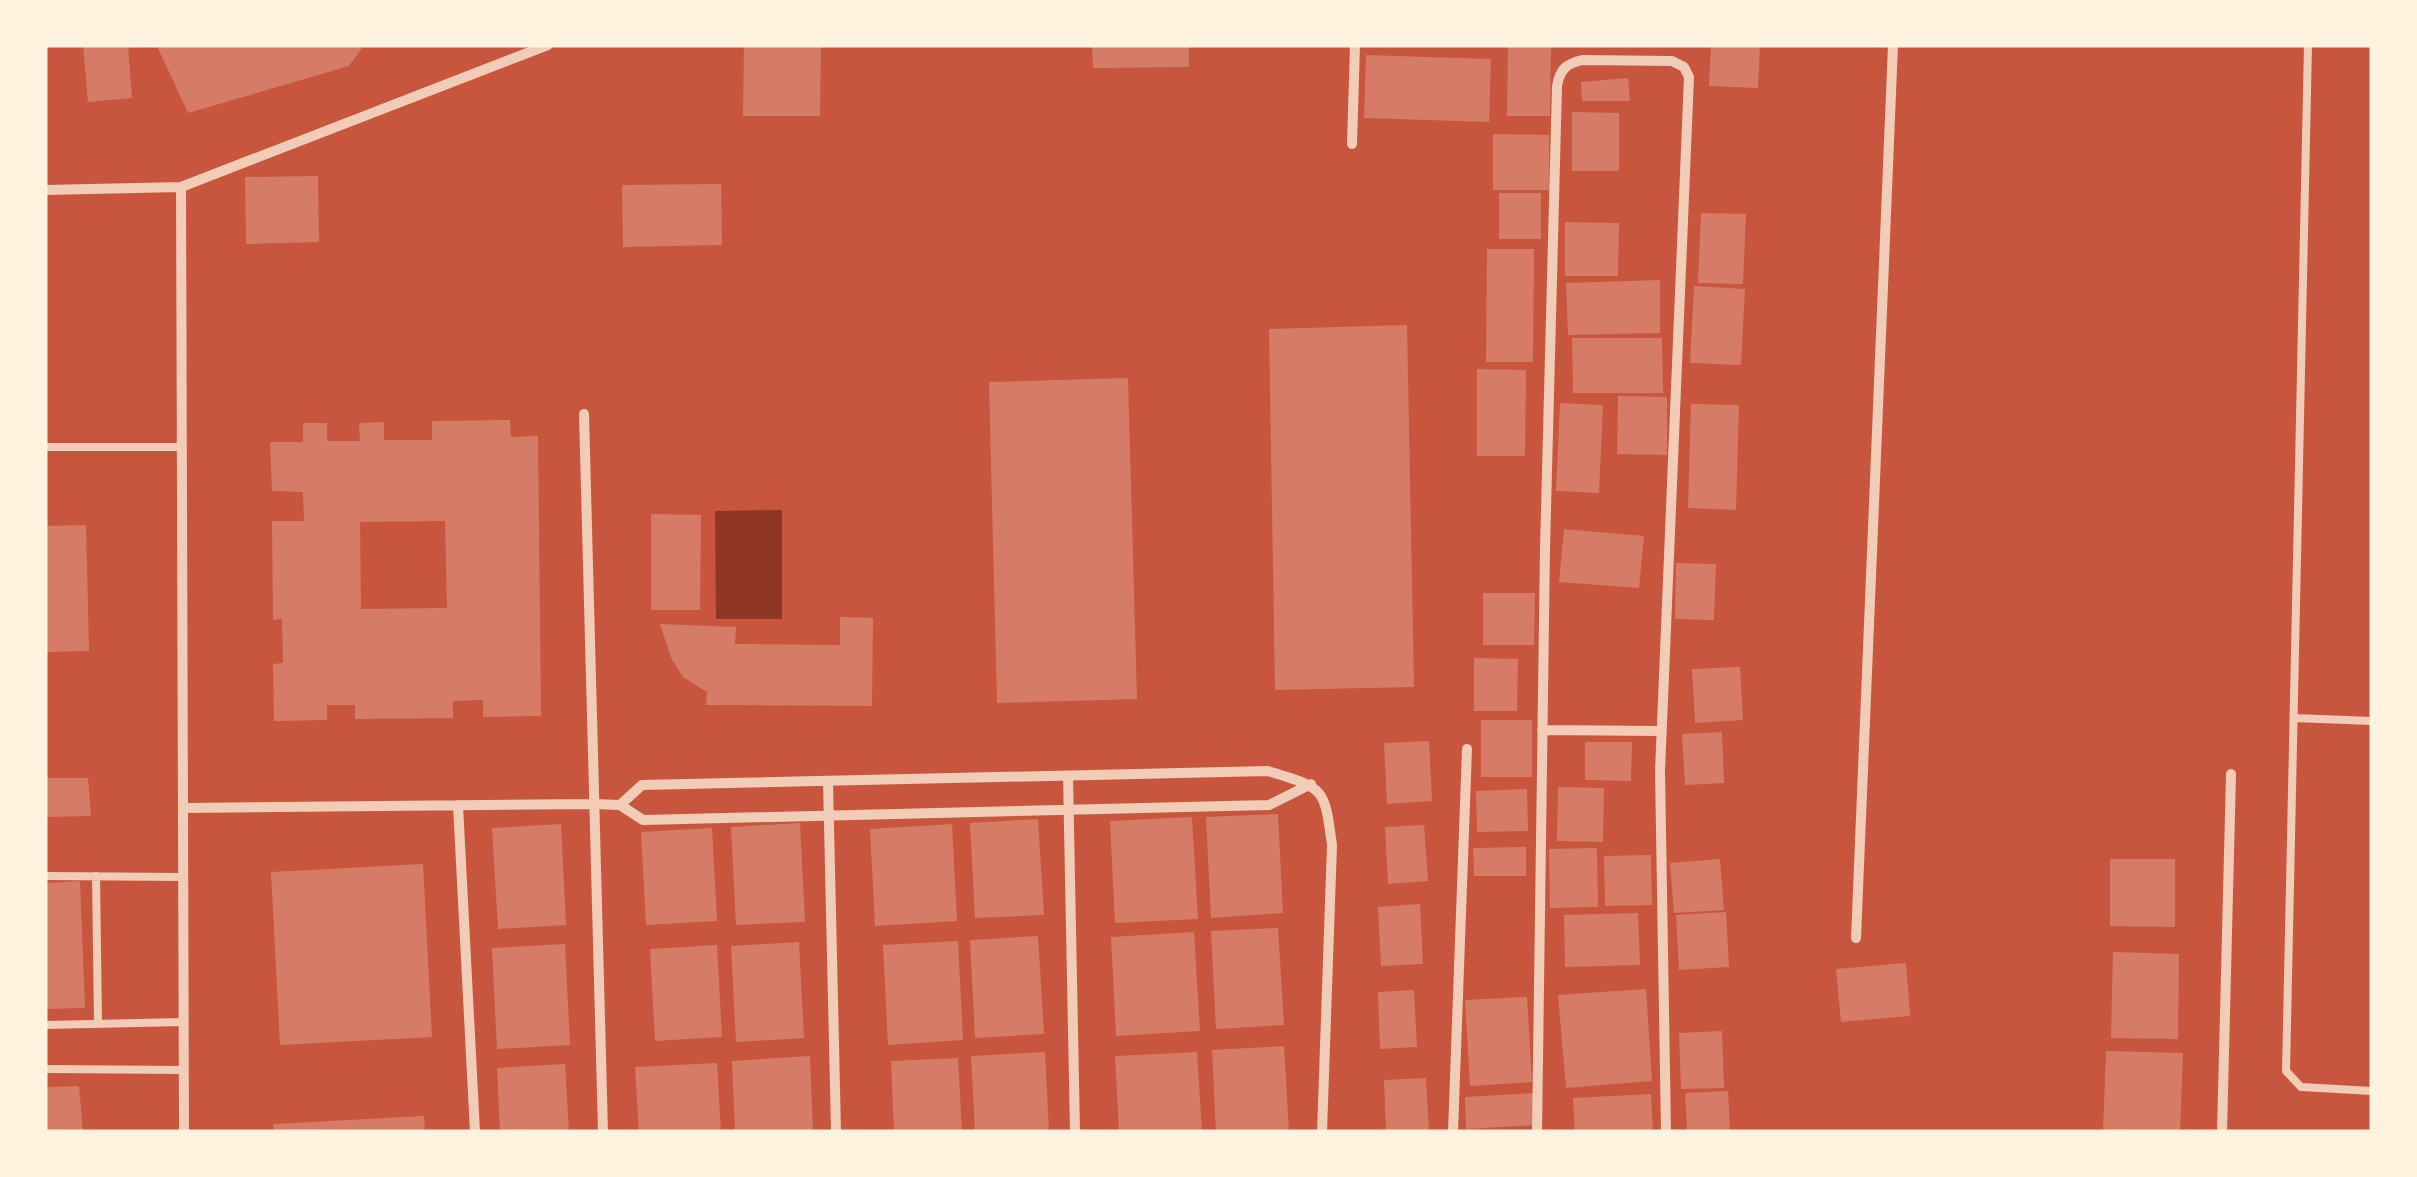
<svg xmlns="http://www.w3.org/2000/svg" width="2417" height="1177" viewBox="0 0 2417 1177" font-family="Spectral,serif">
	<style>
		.water { fill: #8f3625 }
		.building { fill: #d67c66; fill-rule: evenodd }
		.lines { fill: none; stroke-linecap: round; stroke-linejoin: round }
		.service { stroke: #f1ccb7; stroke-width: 8 }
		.minor { stroke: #f1ccb7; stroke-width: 10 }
	</style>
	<rect width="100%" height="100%" fill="#c8553d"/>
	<path class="water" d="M782,510V619H716L715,511Z"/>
	<path class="building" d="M83,45H128L132,98L88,102Z
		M167,45H364L349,66L188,113L158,48Z
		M744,45H821L820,116H743Z
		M1092,45H1189V67L1093,68Z
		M1508,45H1551L1550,116H1507Z
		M1711,45H1760L1758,88L1709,86Z
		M1366,55L1491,59L1489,122L1364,118Z
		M1628,78L1630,101H1582L1581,82Z
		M1572,112L1619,113V171H1572Z
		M1493,134L1549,135V190H1493Z
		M318,176L319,242L246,244L245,177Z
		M721,184L722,245L623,247L622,185Z
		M1499,193H1541V239H1499Z
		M1701,213L1746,214L1743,284L1698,283Z
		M1565,222L1619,223L1618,276H1565Z
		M1487,249H1534L1533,362H1486Z
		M1660,280V333L1568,335L1566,283Z
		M1694,286L1745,289L1741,365L1690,363Z
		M1407,325L1414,687L1275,690L1269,329Z
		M1572,338H1662L1663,393H1573Z
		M1477,369L1526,370L1525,456H1477Z
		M1128,378L1137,699L997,703L989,382Z
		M1618,396L1667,397V455L1617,454Z
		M1560,403L1603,405L1599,493L1556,491Z
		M1691,404L1739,405L1736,510L1688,508Z
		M510,420L511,437L538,436L541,716L483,717V700L453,701V718L355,719V705H327V720L274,721L273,664L283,663L282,619L273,620L272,521H304L303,492L272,491L270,442H303V423H327V441H360L359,423L384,422V440H432V421ZM445,521L447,608L361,609L360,522Z
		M651,514L701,515L700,610H651Z
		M86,525L89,651L45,652V526Z
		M1564,529L1644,536L1639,588L1559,582Z
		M1676,563L1716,564L1714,620L1675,619Z
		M1483,593H1535L1534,645H1483Z
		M840,617L873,618L872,706L706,705L707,692L683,677L671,658L660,624L736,627L735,644L840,645Z
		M1474,658L1518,659L1517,711H1474Z
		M1740,667L1743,720L1695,723L1692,669Z
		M1481,720H1532V777H1481Z
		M1722,732L1724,783L1685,785L1682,734Z
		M1429,741L1432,801L1387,804L1384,743Z
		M1585,742H1632L1631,781L1585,780Z
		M45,778H88L91,816L45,817Z
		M1558,787L1604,788L1603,842L1557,841Z
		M1527,789L1528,831L1477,832L1476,791Z
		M1278,814L1283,913L1211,918L1206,817Z
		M1192,817L1198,919L1115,923L1110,821Z
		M1038,819L1044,915L975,918L970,823Z
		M800,823L805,922L736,925L731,827Z
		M561,824L566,925L498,929L492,828Z
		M952,824L957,921L875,926L870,829Z
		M1424,825L1428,881L1388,884L1385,827Z
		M712,828L717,921L646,925L641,832Z
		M1526,847V876H1474L1473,848Z
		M1597,848L1598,907L1550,908L1549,849Z
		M1651,855L1652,905L1605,906L1604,856Z
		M1720,859L1724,910L1674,913L1670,863Z
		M2110,859H2175V927L2110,926Z
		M423,864L432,1037L280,1045L271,872Z
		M80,881L85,1008L45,1009V883Z
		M1420,904L1423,964L1381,966L1378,907Z
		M1726,912L1729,967L1679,970L1676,915Z
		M1638,913L1640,965L1565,967L1564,915Z
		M1278,928L1284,1025L1216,1029L1211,931Z
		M1194,932L1200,1031L1116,1036L1111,937Z
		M1038,936L1044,1034L975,1038L970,940Z
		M958,941L963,1040L888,1045L883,945Z
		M799,942L804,1038L736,1042L731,946Z
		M565,944L570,1045L497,1049L492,948Z
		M717,945L722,1037L655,1041L650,949Z
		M2113,952L2179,954L2178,1039L2111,1038Z
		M1906,963L1910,1016L1841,1022L1836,969Z
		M1646,989L1652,1081L1566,1088L1558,995Z
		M1414,990L1417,1047L1380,1049L1378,992Z
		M1527,997L1532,1082L1470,1086L1465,1000Z
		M1722,1031L1724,1088L1681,1089L1679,1033Z
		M1284,1046L1289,1132H1216L1212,1050Z
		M2106,1051L2183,1053L2180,1132L2103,1131Z
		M1045,1052L1049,1132H975L971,1056Z
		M1197,1052L1202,1132H1119L1115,1056Z
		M810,1056L813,1132H735L732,1061Z
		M958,1058L962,1132H894L891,1061Z
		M717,1063L721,1132H639L635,1067Z
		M565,1064L569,1132H500L497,1068Z
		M1426,1078L1429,1132H1386L1384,1080Z
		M79,1086L83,1132H45V1087Z
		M1728,1091L1730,1132H1687L1685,1093Z
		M1534,1093L1536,1125L1466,1129L1465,1097Z
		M1651,1094L1653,1132H1575L1573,1098Z
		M424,1116L425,1132H274L273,1124Z"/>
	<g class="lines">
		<path class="service" d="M2308,45L2286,1071L2301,1087L2372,1091
			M45,447H181
			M2294,718L2372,721
			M45,876L184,877
			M96,876L98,1024
			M45,1025L184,1022
			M45,1069L184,1070"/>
		<path class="minor" d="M1352,144L1355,45
			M181,187L184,1132
			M45,190L181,187L548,45
			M584,414L603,1132
			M1542,730L1661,731
			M1068,776L1075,1132
			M828,781L836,1132
			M458,805L475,1132
			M620,805L642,785L1268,771C1325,789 1324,786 1332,845L1322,1132
			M184,808L593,804L620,805L643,820L1269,805L1311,784
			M1856,938L1893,45
			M1453,1132L1467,749
			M1537,1132L1545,548L1557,86C1560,69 1566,64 1582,60L1672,61L1684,67L1689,77L1660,771L1666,1132
			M2222,1132L2231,774"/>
	</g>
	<rect width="2417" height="1177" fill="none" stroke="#fff3e0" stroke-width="95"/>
</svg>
